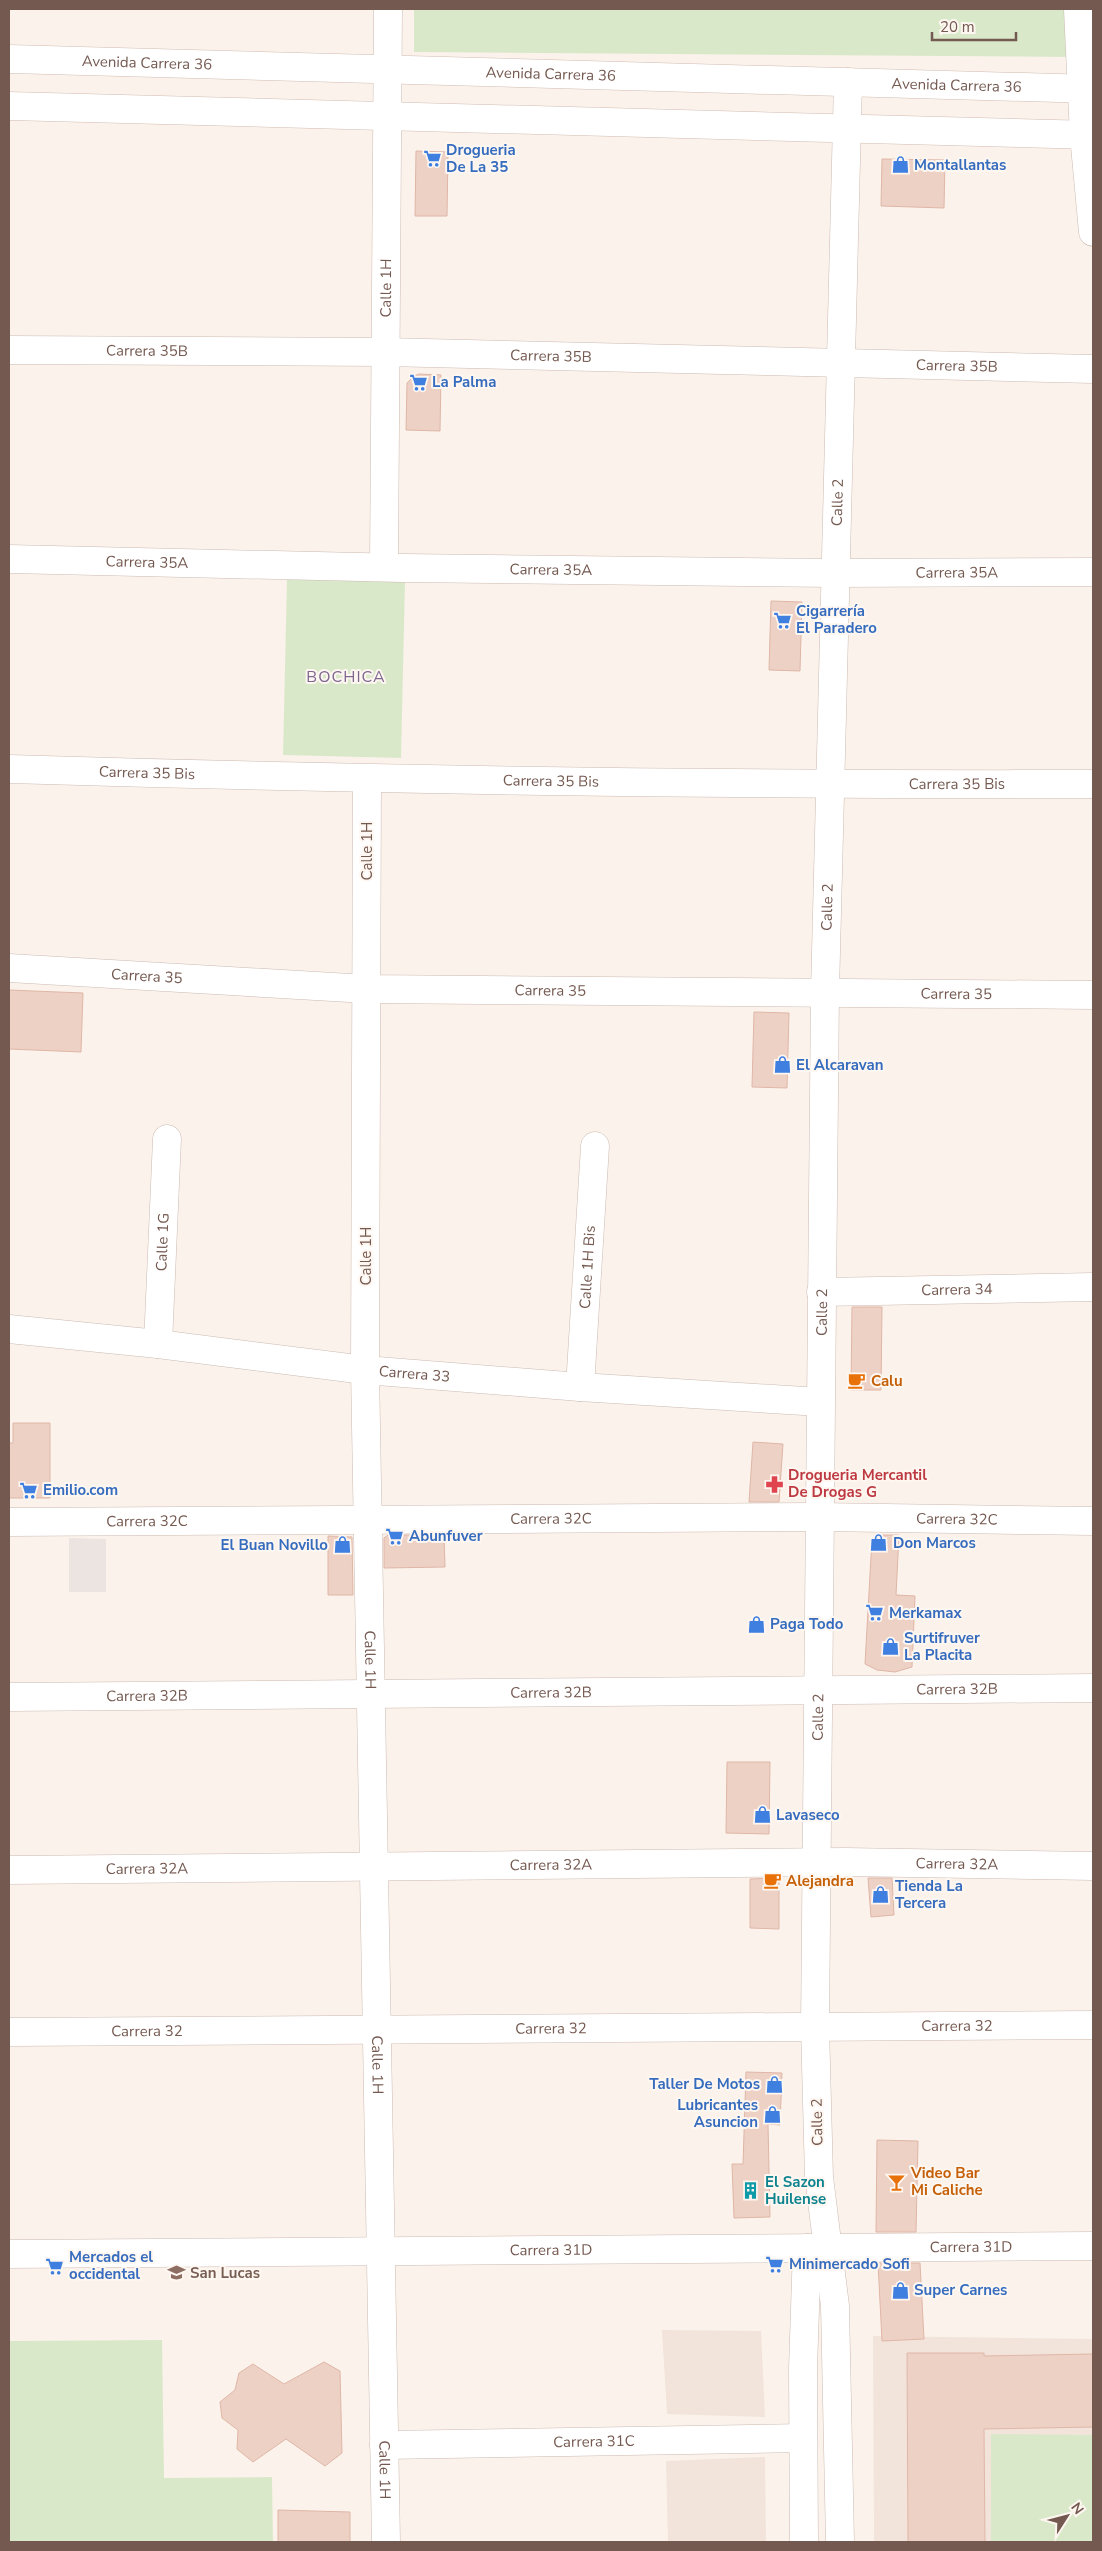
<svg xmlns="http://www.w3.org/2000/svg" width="1102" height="2551" viewBox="0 0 1102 2551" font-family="'Nunito Sans',sans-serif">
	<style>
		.residential { fill: #f2e4da }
		.industrial { fill: #ebe4e0 }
		.green { fill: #dae8ca }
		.building { fill: #eed1c5; stroke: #dfb6a7 }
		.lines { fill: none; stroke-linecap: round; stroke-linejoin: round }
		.minor-casing { stroke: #ccbab2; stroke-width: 29 }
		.tertiary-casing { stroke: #ccbab2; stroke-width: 29 }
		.secondary-casing { stroke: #d1bcb2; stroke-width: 29 }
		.minor { stroke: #fff; stroke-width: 28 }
		.tertiary { stroke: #fff; stroke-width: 28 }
		.secondary { stroke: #fff; stroke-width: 28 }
		.labels { text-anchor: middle; stroke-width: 4; stroke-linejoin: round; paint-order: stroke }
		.street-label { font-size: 15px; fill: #745950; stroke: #fef7f1 }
		.shop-label { font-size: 15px; font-weight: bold; fill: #366cbe; stroke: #fef7f1; text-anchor: start }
		.food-label { font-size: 15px; font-weight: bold; fill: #c56008; stroke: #fef7f1; text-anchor: start }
		.health-label { font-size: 15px; font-weight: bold; fill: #be3a42; stroke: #fef7f1; text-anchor: start }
		.culture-label { font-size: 15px; font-weight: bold; fill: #0d838f; stroke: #fef7f1; text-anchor: start }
		.education-label { font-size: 15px; font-weight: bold; fill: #785e54; stroke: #fef7f1; text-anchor: start }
		.neighbourhood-label { font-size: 16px; letter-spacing: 1px; fill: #7e688f; stroke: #fef7f1 }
	</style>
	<rect width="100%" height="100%" fill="#fbf3eb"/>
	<path class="residential" d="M662,2330L761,2331L765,2417L667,2414Z
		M873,2336L1093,2339V2542H874Z
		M765,2457L766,2542H668L666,2461Z"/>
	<path class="industrial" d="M69,1538L106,1539V1592H69Z"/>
	<path class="green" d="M414,9H1067L1071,57L414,52Z
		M287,579L405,582L401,758L283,755Z
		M162,2340L164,2478L272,2477L273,2542H9V2341Z
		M991,2434L1093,2435V2542H991Z"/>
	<path class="building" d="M416,151L448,152L447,216H415Z
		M882,159L945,160L944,208L881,206Z
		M419,374L441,375L440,431L406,430L407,383L414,376Z
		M771,601L802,602L800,671L769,670Z
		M9,990L83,993L81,1052L9,1049Z
		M754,1012L789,1013L787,1088L752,1087Z
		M852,1307H882L881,1390H851Z
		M13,1423H50V1498H9V1443H13Z
		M753,1442L783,1444L779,1502H749Z
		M388,1535H444L445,1567L384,1568V1538Z
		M881,1535H899L896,1595L915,1596L912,1667L895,1672L877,1670L865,1664L872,1539Z
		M328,1536L352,1537L353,1595H328Z
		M727,1762H770L769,1834L726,1833Z
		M779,1878V1929L750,1928V1879Z
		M868,1878H892L894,1915L871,1917Z
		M746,2072L782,2073L780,2125L768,2124L770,2217L734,2218L732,2164H743Z
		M877,2140L918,2141L916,2232H876Z
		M878,2263H920L924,2339L882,2341Z
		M907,2353H984V2356L1093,2354V2427L984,2429L985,2542H908Z
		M324,2362L340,2371L342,2453L325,2466L286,2439L253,2462L237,2449L238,2430L222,2418L220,2402L235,2390L239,2373L253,2364L284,2384Z
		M278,2510L350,2512V2542H278Z"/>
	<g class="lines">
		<defs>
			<g id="minor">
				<path d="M1078,9L1084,135L1093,232"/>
				<path id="s1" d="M9,350L385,352L1093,369"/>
				<path id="s2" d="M9,559L403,568L835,573L1093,572"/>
				<path id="s3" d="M384,567L388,9"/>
				<path id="s4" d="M9,769C370,780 732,785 1093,784"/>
				<path id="s5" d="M367,779L365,1370L386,2542"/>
				<path id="s6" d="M9,968L367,989L1093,995"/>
				<path id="s7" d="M821,1292L1093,1287"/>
				<path id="s8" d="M9,1329L158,1344L365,1370L580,1387L820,1402"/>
				<path id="s9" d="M158,1344L167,1139"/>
				<path id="s10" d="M580,1387L595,1146"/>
				<path id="s11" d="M9,1522L819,1517L1093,1521"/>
				<path id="s12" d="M9,1697L1093,1688"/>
				<path id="s13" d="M9,1870L845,1862L1093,1866"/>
				<path id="s14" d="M9,2032L1093,2025"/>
				<path id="s15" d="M384,2445L803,2438"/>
			</g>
			<g id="tertiary">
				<path id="s16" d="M9,2254L1093,2246"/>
				<path d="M804,2542L803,2369L807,2248"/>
				<path id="s17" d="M840,2542L835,2306L819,2177L815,2027L825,992L848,82"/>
			</g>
			<g id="secondary">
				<path id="s18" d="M9,59L1093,89"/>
				<path d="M9,106L1093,135"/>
			</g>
		</defs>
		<use href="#minor" class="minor-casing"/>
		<use href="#tertiary" class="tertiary-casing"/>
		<use href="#secondary" class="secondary-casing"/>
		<use href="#minor" class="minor"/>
		<use href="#tertiary" class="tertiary"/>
		<use href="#secondary" class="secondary"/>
	</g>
	<defs>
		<symbol id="supermarket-bare" viewBox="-9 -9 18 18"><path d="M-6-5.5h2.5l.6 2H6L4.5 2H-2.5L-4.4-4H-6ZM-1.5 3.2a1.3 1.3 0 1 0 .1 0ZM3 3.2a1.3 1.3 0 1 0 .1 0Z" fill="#3f7fe0" stroke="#fef7f1" stroke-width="2.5" paint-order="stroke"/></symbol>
		<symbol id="shop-bare" viewBox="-9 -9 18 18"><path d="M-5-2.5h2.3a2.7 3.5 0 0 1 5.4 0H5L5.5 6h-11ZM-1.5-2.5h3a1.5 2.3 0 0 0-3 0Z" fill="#3f7fe0" stroke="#fef7f1" stroke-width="2.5" paint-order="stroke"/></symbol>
		<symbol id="cafe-bare" viewBox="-9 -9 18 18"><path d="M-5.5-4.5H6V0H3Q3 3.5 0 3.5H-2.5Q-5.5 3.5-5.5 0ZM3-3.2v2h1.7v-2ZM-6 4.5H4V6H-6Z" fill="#e8710a" stroke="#fef7f1" stroke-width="2.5" paint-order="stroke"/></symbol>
		<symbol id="pharmacy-bare" viewBox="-9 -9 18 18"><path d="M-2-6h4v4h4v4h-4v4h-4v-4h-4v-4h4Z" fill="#e0444e" stroke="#fef7f1" stroke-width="2.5" paint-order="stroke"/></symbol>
		<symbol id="bar-bare" viewBox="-9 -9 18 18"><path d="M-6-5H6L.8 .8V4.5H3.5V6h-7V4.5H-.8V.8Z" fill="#e8710a" stroke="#fef7f1" stroke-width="2.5" paint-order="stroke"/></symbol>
		<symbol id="building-bare" viewBox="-9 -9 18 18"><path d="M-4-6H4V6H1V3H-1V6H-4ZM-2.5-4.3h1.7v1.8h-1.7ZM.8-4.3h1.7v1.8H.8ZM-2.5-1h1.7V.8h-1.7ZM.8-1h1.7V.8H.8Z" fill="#0f9aa8" stroke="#fef7f1" stroke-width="2.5" paint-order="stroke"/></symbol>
		<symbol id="school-bare" viewBox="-9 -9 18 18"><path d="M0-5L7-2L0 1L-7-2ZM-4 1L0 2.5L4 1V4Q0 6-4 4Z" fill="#8d6e63" stroke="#fef7f1" stroke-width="2.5" paint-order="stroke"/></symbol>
	</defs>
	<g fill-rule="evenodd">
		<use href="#supermarket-bare" x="420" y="146" width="25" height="25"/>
		<use href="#shop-bare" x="888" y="152" width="25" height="25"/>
		<use href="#supermarket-bare" x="406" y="370" width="25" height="25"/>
		<use href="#supermarket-bare" x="770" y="608" width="25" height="25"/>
		<use href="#shop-bare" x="770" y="1052" width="25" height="25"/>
		<use href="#cafe-bare" x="844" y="1368" width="25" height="25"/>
		<use href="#pharmacy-bare" x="762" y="1472" width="25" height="25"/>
		<use href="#supermarket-bare" x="16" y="1478" width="25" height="25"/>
		<use href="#supermarket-bare" x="382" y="1524" width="25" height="25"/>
		<use href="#shop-bare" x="866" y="1530" width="25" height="25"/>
		<use href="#shop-bare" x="330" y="1532" width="25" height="25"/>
		<use href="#supermarket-bare" x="862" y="1600" width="25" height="25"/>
		<use href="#shop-bare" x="744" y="1612" width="25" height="25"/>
		<use href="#shop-bare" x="878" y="1634" width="25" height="25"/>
		<use href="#shop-bare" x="750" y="1802" width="25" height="25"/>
		<use href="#cafe-bare" x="760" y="1868" width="25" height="25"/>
		<use href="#shop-bare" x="868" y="1882" width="25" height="25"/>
		<use href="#shop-bare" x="762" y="2072" width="25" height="25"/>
		<use href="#shop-bare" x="760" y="2102" width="25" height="25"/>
		<use href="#bar-bare" x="884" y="2170" width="25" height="25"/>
		<use href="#building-bare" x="738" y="2178" width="25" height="25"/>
		<use href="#supermarket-bare" x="762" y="2252" width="25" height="25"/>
		<use href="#supermarket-bare" x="42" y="2254" width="25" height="25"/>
		<use href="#school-bare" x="164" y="2260" width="25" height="25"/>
		<use href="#shop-bare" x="888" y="2278" width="25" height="25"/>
	</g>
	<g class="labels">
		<g class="street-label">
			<text dy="5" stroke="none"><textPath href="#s18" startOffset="138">Avenida Carrera 36</textPath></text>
			<text dy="5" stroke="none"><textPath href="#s18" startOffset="542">Avenida Carrera 36</textPath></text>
			<text dy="5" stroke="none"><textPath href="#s18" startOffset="948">Avenida Carrera 36</textPath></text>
			<text dy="5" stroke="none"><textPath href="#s3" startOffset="279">Calle 1H</textPath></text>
			<text dy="5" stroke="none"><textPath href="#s1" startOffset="138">Carrera 35B</textPath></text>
			<text dy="5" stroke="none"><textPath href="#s1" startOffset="542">Carrera 35B</textPath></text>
			<text dy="5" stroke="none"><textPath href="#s1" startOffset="948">Carrera 35B</textPath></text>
			<text dy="5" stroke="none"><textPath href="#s17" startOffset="2041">Calle 2</textPath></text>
			<text dy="5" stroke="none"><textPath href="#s2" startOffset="138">Carrera 35A</textPath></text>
			<text dy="5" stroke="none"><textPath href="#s2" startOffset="542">Carrera 35A</textPath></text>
			<text dy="5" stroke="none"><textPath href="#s2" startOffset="948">Carrera 35A</textPath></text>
			<text dy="5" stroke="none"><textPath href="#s4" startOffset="138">Carrera 35 Bis</textPath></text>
			<text dy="5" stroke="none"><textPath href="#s4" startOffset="542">Carrera 35 Bis</textPath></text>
			<text dy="5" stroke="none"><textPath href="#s4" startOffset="948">Carrera 35 Bis</textPath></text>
			<text transform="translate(367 851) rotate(-90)" y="5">Calle 1H</text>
			<text dy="5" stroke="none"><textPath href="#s17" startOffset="1636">Calle 2</textPath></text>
			<text dy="5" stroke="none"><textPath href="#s6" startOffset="138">Carrera 35</textPath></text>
			<text dy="5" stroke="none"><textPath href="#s6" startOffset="542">Carrera 35</textPath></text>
			<text dy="5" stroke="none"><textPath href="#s6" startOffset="948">Carrera 35</textPath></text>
			<text dy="5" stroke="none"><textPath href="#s9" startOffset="102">Calle 1G</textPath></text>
			<text transform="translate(366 1256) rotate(-90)" y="5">Calle 1H</text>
			<text dy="5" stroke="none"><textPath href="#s10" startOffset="120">Calle 1H Bis</textPath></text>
			<text dy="5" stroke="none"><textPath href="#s7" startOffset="136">Carrera 34</textPath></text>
			<text dy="5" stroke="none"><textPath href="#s17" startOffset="1231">Calle 2</textPath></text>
			<text dy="5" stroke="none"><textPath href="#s8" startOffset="408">Carrera 33</textPath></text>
			<text dy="5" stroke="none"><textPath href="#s11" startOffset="542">Carrera 32C</textPath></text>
			<text dy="5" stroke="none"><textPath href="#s11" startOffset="948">Carrera 32C</textPath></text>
			<text dy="5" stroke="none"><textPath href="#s11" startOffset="138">Carrera 32C</textPath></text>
			<text dy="5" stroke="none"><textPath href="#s5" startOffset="881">Calle 1H</textPath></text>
			<text dy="5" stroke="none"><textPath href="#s12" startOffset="948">Carrera 32B</textPath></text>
			<text dy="5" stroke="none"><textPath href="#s12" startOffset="542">Carrera 32B</textPath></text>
			<text dy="5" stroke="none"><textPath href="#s12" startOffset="138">Carrera 32B</textPath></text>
			<text dy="5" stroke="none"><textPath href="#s17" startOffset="826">Calle 2</textPath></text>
			<text dy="5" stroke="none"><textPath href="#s13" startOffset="948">Carrera 32A</textPath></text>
			<text dy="5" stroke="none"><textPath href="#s13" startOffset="542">Carrera 32A</textPath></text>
			<text dy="5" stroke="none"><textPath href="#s13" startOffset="138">Carrera 32A</textPath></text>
			<text dy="5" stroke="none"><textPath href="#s14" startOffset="948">Carrera 32</textPath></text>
			<text dy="5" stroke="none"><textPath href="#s14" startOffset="542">Carrera 32</textPath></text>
			<text dy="5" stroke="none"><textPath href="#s14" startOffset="138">Carrera 32</textPath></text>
			<text dy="5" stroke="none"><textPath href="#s5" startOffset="1286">Calle 1H</textPath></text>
			<text transform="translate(817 2122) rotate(-91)" y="5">Calle 2</text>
			<text dy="5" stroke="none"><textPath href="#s16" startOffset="962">Carrera 31D</textPath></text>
			<text dy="5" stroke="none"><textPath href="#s16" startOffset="542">Carrera 31D</textPath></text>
			<text dy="5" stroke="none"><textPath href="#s15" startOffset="210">Carrera 31C</textPath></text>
			<text dy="5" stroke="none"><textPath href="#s5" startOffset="1691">Calle 1H</textPath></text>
		</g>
		<g class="shop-label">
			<text x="446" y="155">Drogueria<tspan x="446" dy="17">De La 35</tspan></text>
			<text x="914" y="170">Montallantas</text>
			<text x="432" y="387">La Palma</text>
			<text x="796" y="616">Cigarrería<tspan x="796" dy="17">El Paradero</tspan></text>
			<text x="796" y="1070">El Alcaravan</text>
			<text x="43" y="1495">Emilio.com</text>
			<text x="409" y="1541">Abunfuver</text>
			<text x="893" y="1548">Don Marcos</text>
			<text x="328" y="1550" text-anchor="end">El Buan Novillo</text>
			<text x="889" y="1618">Merkamax</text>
			<text x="770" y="1629">Paga Todo</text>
			<text x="904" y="1643">Surtifruver<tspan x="904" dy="17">La Placita</tspan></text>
			<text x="776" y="1820">Lavaseco</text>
			<text x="895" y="1891">Tienda La<tspan x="895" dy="17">Tercera</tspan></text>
			<text x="760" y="2089" text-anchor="end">Taller De Motos</text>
			<text x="758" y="2110" text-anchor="end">Lubricantes<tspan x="758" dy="17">Asuncion</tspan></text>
			<text x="69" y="2262">Mercados el<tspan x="69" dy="17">occidental</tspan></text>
			<text x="789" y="2269">Minimercado Sofi</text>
			<text x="914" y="2295">Super Carnes</text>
		</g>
		<g class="food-label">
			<text x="871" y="1386">Calu</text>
			<text x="786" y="1886">Alejandra</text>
			<text x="911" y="2178">Video Bar<tspan x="911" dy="17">Mi Caliche</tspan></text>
		</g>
		<g class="health-label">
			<text x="788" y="1480">Drogueria Mercantil<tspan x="788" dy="17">De Drogas G</tspan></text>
		</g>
		<g class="culture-label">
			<text x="765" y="2187">El Sazon<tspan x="765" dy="17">Huilense</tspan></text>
		</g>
		<g class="education-label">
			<text x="190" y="2278">San Lucas</text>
		</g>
		<g class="neighbourhood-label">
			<text x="346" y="682">BOCHICA</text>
		</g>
	</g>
	<rect width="1102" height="2551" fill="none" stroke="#745950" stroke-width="20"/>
	<g transform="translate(1067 2516) rotate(54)" stroke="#fef7f1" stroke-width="4" paint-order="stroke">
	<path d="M0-4L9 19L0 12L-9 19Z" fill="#745950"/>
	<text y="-8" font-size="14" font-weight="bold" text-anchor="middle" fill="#745950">N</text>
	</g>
	<path d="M932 32v8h84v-8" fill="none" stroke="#745950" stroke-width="2.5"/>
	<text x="940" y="32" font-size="15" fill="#745950" stroke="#fef7f1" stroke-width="4" paint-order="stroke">20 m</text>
</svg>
